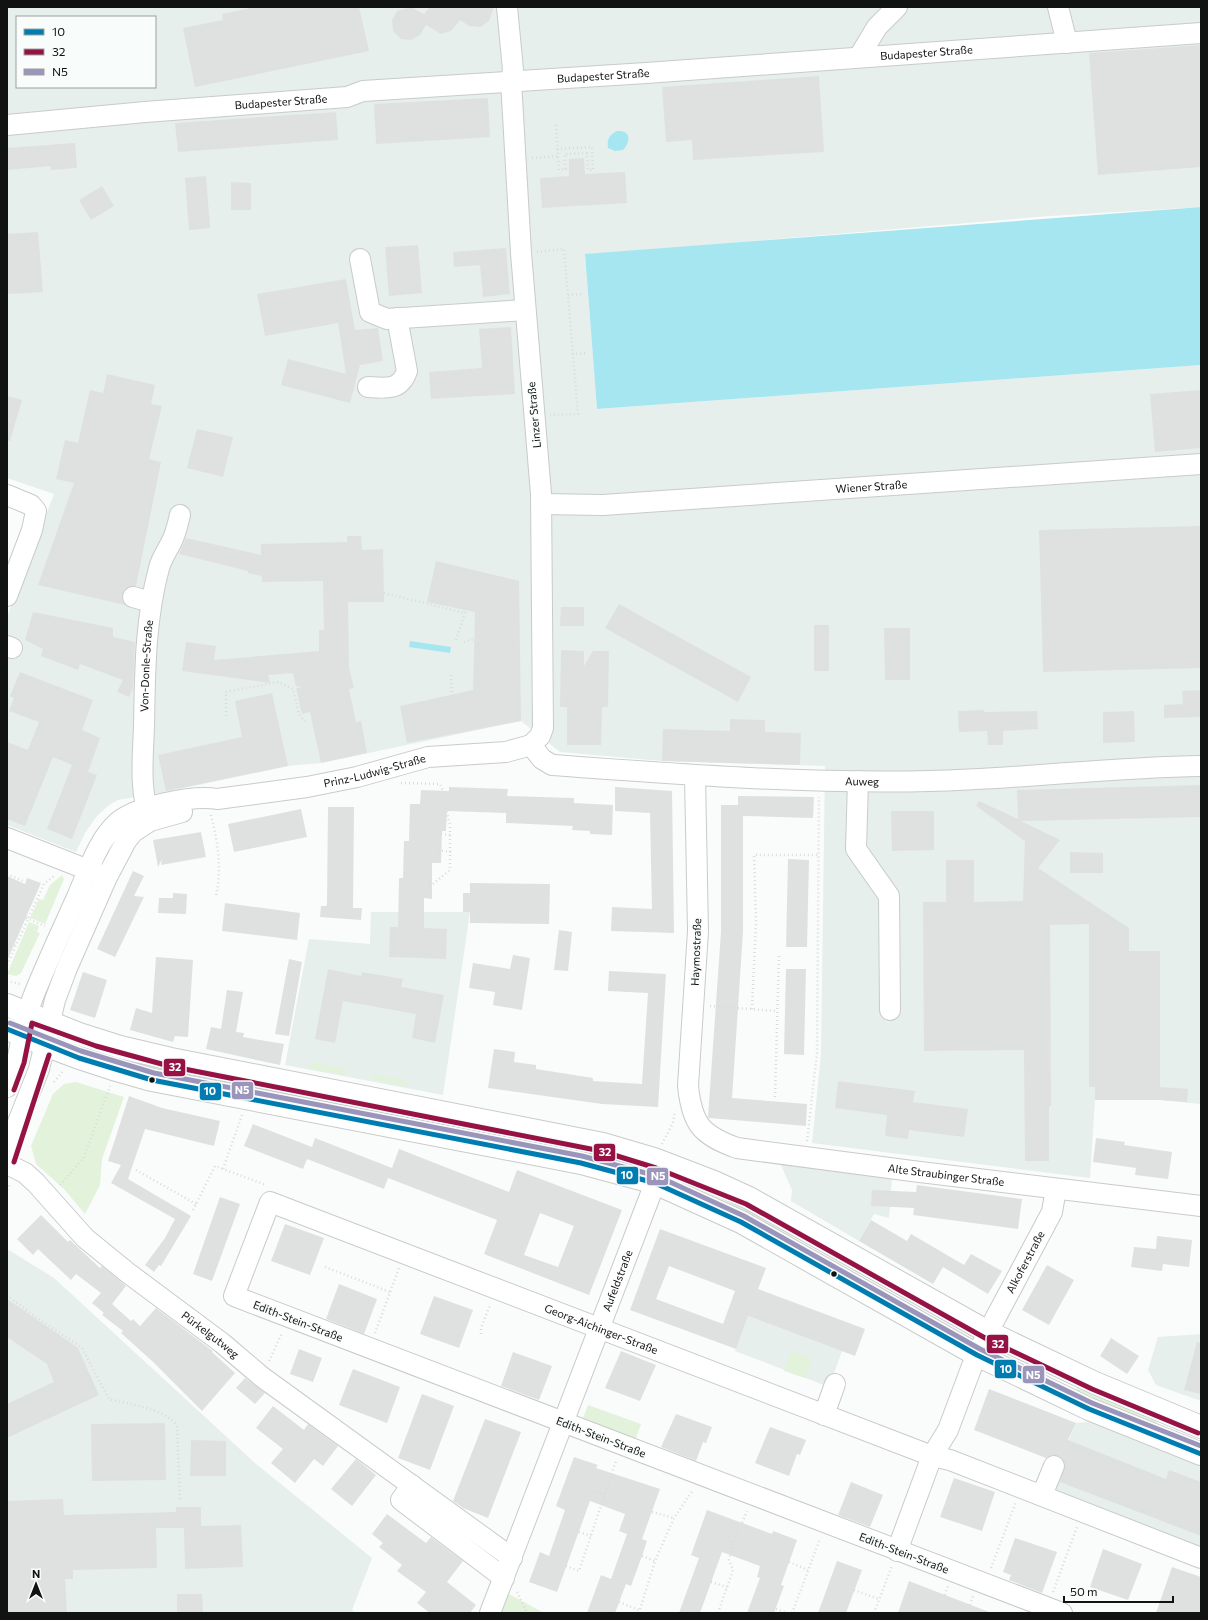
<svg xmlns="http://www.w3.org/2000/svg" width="1208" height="1620" viewBox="0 0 1208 1620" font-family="Commissioner,sans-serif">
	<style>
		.built { fill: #e6efeb; fill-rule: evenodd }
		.green { fill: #e2f2db }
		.water { fill: #a6e6f0 }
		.building { fill: #dfe1e0; fill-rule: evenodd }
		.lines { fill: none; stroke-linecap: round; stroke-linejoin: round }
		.minor-casing { stroke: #c9cbca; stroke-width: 22 }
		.major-casing { stroke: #c9cbca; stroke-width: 24 }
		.path { stroke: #dadbdb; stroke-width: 2.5; stroke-dasharray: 1 3; stroke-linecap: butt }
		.minor { stroke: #fefffe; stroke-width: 20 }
		.major { stroke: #fefffe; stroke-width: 22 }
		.bus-1-casing { stroke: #f8fdfb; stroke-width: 8 }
		.bus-2-casing { stroke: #f8fdfb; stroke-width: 8 }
		.bus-3-casing { stroke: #f8fdfb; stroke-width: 8 }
		.bus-1 { stroke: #007cb1; stroke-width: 5 }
		.bus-2 { stroke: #961244; stroke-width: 5 }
		.bus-3 { stroke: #9b95bb; stroke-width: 5 }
		.bus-dot { fill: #111312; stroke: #f8fdfb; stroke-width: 1.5 }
		.labels { text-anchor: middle; stroke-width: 3; stroke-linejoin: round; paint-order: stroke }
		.street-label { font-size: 11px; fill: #111312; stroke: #f8fdfb }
		.line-badge { stroke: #f8fdfb; stroke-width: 1.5 }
		.badge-label { font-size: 11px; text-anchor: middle; font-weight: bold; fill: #fff }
	</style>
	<rect width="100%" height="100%" fill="#f9fcfb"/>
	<path class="built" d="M7,7H1201V207L1050,216L585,255L597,409L1201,365V1123L1200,1104L1160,1100H1095L1090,1178L812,1143L821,1054L825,766L662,761L560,752L521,721L321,763L288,766L166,792L118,800L109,805L96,817L85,833L76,852L7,825V617L54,494L7,478ZM17,17H155V87H17Z
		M371,912H470L443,1095L285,1065L309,939L370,944Z
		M780,1163L892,1177L889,1218L874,1214L859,1241L791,1201L792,1190Z
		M7,1249L54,1278L255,1463L372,1558L352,1610L355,1613H7Z
		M748,1316L842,1351L829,1387L735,1351Z
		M1201,1334V1401L1156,1385L1148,1370L1158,1337Z
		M1089,1422L1201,1467V1549L1047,1491L1076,1423Z"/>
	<path class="green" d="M62,875L64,879L45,924L30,918L39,899L43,900L50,885Z
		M29,922L39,926L37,932L40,933L21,973L16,976L7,974Z
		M77,1045L154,1067L615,1155L614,1161L153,1069L76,1048Z
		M312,1062L345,1069L347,1071L346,1075L309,1068Z
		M375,1074L407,1081V1086L371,1079Z
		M76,1082L124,1097L102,1159L100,1185L85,1214L64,1189L36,1164L31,1146L53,1094L64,1084Z
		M626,1157L714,1189L814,1246C784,1234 756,1216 727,1202C693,1187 658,1176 624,1165Z
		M791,1351L812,1359L805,1378L784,1371Z
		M1077,1388L1091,1394L1106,1397L1165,1423L1150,1422L1076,1390Z
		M588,1405L641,1424L634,1443L581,1423Z
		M507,1593L544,1613H499Z"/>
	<path class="water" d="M617,131C631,130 631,141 623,150L615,151L608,148C607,139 609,135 617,131Z
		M1201,207V365L597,409L585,254Z
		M410,641L451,647L450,653L409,647Z"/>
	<path class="building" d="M256,7H359L369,51L195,87L183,28L223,20L222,14Z
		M430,7H494L489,21L480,27L469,26L460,20L451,31L441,34L426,25L420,35L411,40L401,39L393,31L392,20L397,11L408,8H413L424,14Z
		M1201,45V167L1098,175L1089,53Z
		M819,76L824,152L693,160L692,140L666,142L662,87Z
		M488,98L490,137L376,144L374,104Z
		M336,112L338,140L178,152L175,123Z
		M75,143L77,168L51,170V166L7,170V148Z
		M584,158L585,174L625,172L627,203L542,208L540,178L569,176V159Z
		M206,176L210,228L189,230L185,178Z
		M231,182L251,183V210H231Z
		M102,186L114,206L91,220L79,200Z
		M38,232L43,292L7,294V234Z
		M418,245L422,293L389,296L385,247Z
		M506,248L510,294L483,297L480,265L454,267L453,252Z
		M346,279L355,330L378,328L383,361L360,365L350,403L281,385L288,359L346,374L338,323L265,336L257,294Z
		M511,327L515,394L431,399L429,372L482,368L479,329Z
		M107,374L155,385L151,404L162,406L149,459L161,462L136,586L125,589L122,594V600L125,605L38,585L74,483L56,479L65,440L78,443L90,390L103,393Z
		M1201,390V448L1155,452L1150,394Z
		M7,396L22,400L10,441L7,440Z
		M197,429L233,437L223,477L187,468Z
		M1201,526V668L1043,672L1039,530Z
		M347,536H361L362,550L383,549L384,602H348L349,668L354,688L349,689L356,722L361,721L367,753L321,763L310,712L302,714L296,688L302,687L296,686L293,673L268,675L270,683L182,671L186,642L216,646L214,660L319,651V630H324L323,581L262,582V576L248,573V571L179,554L186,538L261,555V544L347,542Z
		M436,561L519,581L521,721L407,743L400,706L473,690L475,612L427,602Z
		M619,604L751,677L738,702L605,628Z
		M561,607H584V626H560Z
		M33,612L113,628V637L135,642L133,688L129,697L117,692L123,680L80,664L78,670L41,656L43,649L25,640Z
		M814,625H829V671H814Z
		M884,628H910V680H885Z
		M561,650L584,651V666L593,651H609L608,707H602L601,745H567V707H560Z
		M20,672L93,700L82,730L100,738L88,772L97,775L72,839L47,829L72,765L53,757L25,826L7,819V742L28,750L39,722L9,711L14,698L10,696Z
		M1201,690V717L1164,718V705L1183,704L1182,691Z
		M272,693L288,766L166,791L158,755L242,737L235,701Z
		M984,710V712L1037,711L1038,729L1003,731V745H988L987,731L959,732L958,711Z
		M1134,711L1135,742L1103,743V712Z
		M730,719L765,720V732L801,733L800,765L662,761L663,729L730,731Z
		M1201,785V817L1021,821L1060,840L1038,868L1129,928V951H1160V1087L1188,1089L1187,1102L1160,1100H1095V1087H1089V924L1050,925L1051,1106H1049V1161H1025L1024,1050L924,1051L923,902H946V860H974V902L1023,901L1025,841L976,806L979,801L1018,819L1017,790Z
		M449,787L508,789L507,796L574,798V803L613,805L612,835L590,834V831L572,830L573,826L506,823V813L447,811L446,831H442L441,863H432V899L424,898V928L447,929L446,959L389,957L390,927H398L399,878H403L404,841H409L410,804H420L421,790L449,791Z
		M615,787L672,791L674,933L611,931L612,907L652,909L650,813L615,811Z
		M738,796L814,797L813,818L743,816V932L732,1098L807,1104L806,1126L709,1118L708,1117L721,932V805H738Z
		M328,807H354L353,908H362L361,920L320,917L321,906H326L327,904Z
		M301,809L307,837L234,852L228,824Z
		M891,811H934V850L892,851Z
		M201,832L206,857L161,865L162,859L158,867L153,840Z
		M1070,852L1103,853V873H1070Z
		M788,859L809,860L807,947H786Z
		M133,871L144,876L134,896L144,897L115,957L97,949Z
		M7,876L25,884L27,878L41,883L7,961Z
		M470,883L550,884L549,924L470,923V912H463V893H470Z
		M173,893L187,894L186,914L158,913L159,898H173Z
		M225,903L300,913L297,940L222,931Z
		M559,930L572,932L568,971L554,970Z
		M513,955L530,958L522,1010L493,1005L495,992L469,988L473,963L510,969Z
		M156,957L193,960L188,1037L175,1036L173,1042L130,1030L136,1008L152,1013Z
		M289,959L302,962L289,1036L275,1034Z
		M328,969L361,976L362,972L403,979L401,987L444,995L435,1043L412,1038L416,1014L343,1001L335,1043L315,1039Z
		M786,969H806L804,1055L784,1054Z
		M609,971L666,974L658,1107L602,1104L488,1088L494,1049L515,1052L514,1062L536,1065V1069L593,1078V1081L642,1084L648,993L608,991Z
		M83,972L107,980L95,1018L70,1010Z
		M227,990L243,992L236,1032L244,1033L243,1037L284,1044L280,1065L206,1049L211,1027L221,1029Z
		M838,1081L915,1091L913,1102L968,1109L964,1137L909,1130L908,1139L885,1136L887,1115L835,1108Z
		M129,1096L162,1108L220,1121L214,1146L145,1129L128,1179L191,1216L161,1266L159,1265L154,1272L145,1265L165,1238L175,1219L111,1183L121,1165L108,1161Z
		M253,1124L312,1147L315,1138L392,1168L399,1149L509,1192L517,1170L622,1210L589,1295L484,1254L497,1220L388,1178L384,1189L307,1159L303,1169L244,1146ZM540,1213L574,1226L558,1267L524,1255Z
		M1096,1138L1125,1142L1124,1145L1172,1152L1168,1179L1135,1175L1136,1168L1093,1162Z
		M917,1185L1022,1199L1018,1229L913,1215L914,1208L871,1206L872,1190L916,1192Z
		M220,1197L240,1204L212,1281L193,1274Z
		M41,1215L68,1242L70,1240L100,1268L102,1266L126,1286L112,1304L131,1321L133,1319L140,1326L156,1308L210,1349L213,1351L212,1352L235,1373L202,1411L152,1361L121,1333L123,1331L102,1315L104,1313L92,1303L101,1293L76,1274L71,1280L38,1249L33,1255L17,1239Z
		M871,1220L907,1241L911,1234L964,1265L971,1254L1002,1271L988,1294L943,1267L933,1284L859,1241Z
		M285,1224L324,1238L310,1275L271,1261Z
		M660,1229L766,1268L758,1289L865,1329L855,1356L748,1316L736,1349L630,1310ZM669,1266L735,1291L723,1324L656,1299Z
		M1157,1236L1192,1240L1189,1267L1163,1264L1162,1271L1131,1267L1134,1247L1156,1249Z
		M1047,1265L1074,1280L1049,1325L1022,1310Z
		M339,1284L377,1299L364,1334L326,1319Z
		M434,1296L473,1310L459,1348L420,1334Z
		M7,1299L78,1348L99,1395L7,1438V1404L54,1382L47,1364L7,1337Z
		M1111,1338L1139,1356L1127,1374L1100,1356Z
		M1197,1342L1201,1343V1394L1184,1390Z
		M299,1349L322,1358L313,1382L290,1374Z
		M621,1351L656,1365L640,1401L605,1388Z
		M513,1352L552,1366L539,1400L501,1386Z
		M353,1369L400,1387L387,1423L339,1405Z
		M245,1378L265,1393L255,1404L236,1388Z
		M989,1389L1076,1423L1068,1440L1166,1479L1169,1470L1201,1482V1536L1060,1482L1065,1465L1063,1459L1059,1456L1052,1455L1046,1458L974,1430Z
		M422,1394L454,1406L430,1470L398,1458Z
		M273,1406L304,1430L308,1424L338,1446L323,1466L314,1459L295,1483L271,1463L283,1449L256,1428Z
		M676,1414L712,1427L706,1443L703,1442L696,1461L661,1447Z
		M485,1419L521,1432L488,1518L463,1508L453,1501Z
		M165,1423L166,1480L92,1481L91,1424Z
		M770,1427L806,1440L800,1455L797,1454L789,1476L755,1463Z
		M191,1440L226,1441V1476H190Z
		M574,1457L598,1465L596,1468L660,1489L642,1539L647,1541L642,1556L631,1586L626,1584L615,1613H587L601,1575L611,1579L627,1534L619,1531L625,1514L590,1501L557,1592L529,1582L540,1552L549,1556L565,1510L556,1506Z
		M356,1459L376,1475L352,1506L331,1489Z
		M954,1478L995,1492L982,1531L940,1517Z
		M851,1482L883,1495L870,1527L838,1515Z
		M63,1499L64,1515L176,1512V1507H201V1526L241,1525L243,1567L185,1569L184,1528H156L157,1568L73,1570V1579H65L67,1613H7V1501Z
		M707,1510L772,1534L773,1531L797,1540L781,1585L784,1586L774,1613H747L760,1578L757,1577L760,1566L722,1552L700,1613H679L699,1558L691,1555Z
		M387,1514L426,1543L431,1537L463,1561L447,1582L476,1605L470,1613H430L417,1603L426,1592L397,1571L402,1565L379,1547L383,1543L372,1534Z
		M1015,1538L1057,1552L1042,1593L1009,1580L1011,1575L1003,1572Z
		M1103,1549L1142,1564L1128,1600L1090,1587Z
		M837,1561L862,1570L846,1613H818Z
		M1172,1567L1201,1577V1613H1156Z
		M909,1581L989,1612V1613H898Z
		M177,1594H202L203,1613H177Z"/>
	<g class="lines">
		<defs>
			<g id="minor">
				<path d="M1058,7L1067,43"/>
				<path d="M859,57L877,27L897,7"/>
				<path id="s1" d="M7,125L145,112L347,97L363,91L646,73L1201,33"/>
				<path d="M360,259L370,312L387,319L525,310"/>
				<path d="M368,387C386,388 400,391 407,371L397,318"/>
				<path d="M7,495L31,505L36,511L32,530L7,596"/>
				<path id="s2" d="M542,504L603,505L1201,464"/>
				<path d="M133,597L151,602"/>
				<path d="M7,646L12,648"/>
				<path id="s3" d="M531,745L542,759L552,765C678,774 804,784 930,781C1021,779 1111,767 1201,766"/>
				<path id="s4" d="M695,776L698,931L688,1086C692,1124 701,1135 737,1148L912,1171L1201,1206"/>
				<path d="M858,781L856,849L889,896L890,1010"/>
				<path id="s5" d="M150,819C139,791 143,756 144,726C145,672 145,620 159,568C162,557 167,551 172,541C176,533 178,523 180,515"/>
				<path d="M7,838L101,875"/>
				<path id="s6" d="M7,1087L17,1061L27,1013L35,992C48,960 63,928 77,897C88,872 97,841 118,822C137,806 193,795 217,799L307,787L357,777L428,757L506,752L531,745L540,736L543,728L541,494L521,253L511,81L513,70L507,7"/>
				<path d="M7,1160L18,1122L39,1069L55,1000L67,968L107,877L126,841L133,832L150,821L182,812"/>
				<path id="s7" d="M7,1164L25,1173L36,1183L85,1238L128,1273L222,1343L262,1377L512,1558"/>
				<path d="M824,1415L835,1384"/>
				<path d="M412,1485L401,1500L504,1578"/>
				<path d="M1042,1495L1054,1466"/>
				<path id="s8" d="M897,1551L932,1456L948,1430L972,1366L988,1332L1052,1212L1056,1189"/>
				<path id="s9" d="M490,1613L655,1183"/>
				<path id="s10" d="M1062,1613L234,1296L270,1202L932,1456L950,1460L1201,1558"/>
			</g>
			<path id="major" d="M7,1005L79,1034L120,1047L171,1059L603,1144L654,1159L714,1182L749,1198L988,1332L1095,1383L1201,1427
				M7,1029C56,1051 101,1067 152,1080L581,1163L655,1183L741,1222L977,1355L1089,1409L1201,1454"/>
		</defs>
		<use href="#minor" class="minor-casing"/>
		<use href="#major" class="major-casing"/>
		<path class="path" d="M556,125L559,170L569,169
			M557,149L592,147L593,170H588L587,153L565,154V170
			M532,158L558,156
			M537,252L564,249L578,414L550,415
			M568,295L583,294
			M572,354L588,353
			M384,593L465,613L467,610
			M456,640L465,613
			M464,642L474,639
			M451,675L452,695
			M226,716V692L278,682L293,689L299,714L305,722
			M401,783L440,784L443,791
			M211,815C218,843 222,868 216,896
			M440,831V834L450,835
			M437,853V850L451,852
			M7,874L25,882
			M429,888V884H433L450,870V825L444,802
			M26,918L45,926
			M7,942L16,946
			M7,965L44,884L55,875
			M7,981L20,984
			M710,1006L776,1011
			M752,1009L756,922L754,855H819
			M54,1082L63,1071
			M775,1097L779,954
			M242,1115L223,1169L266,1185
			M807,1141L817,1053L819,797
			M662,1144L673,1123L675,1111
			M136,1170L196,1204
			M60,1185L83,1159L110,1086
			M7,1190L10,1184
			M193,1210L215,1166L223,1169
			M325,1267L390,1292
			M7,1295L30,1313L82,1348L109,1399C127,1404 169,1409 177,1427L180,1499
			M375,1333L399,1268
			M481,1334V1328L490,1305
			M269,1361L282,1333
			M589,1489L605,1495
			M652,1512L674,1518
			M579,1532L591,1536
			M724,1539L734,1543
			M642,1556L655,1561
			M789,1562L808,1570
			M566,1566L579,1571L616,1461
			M991,1568L1016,1502
			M711,1582L727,1587
			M854,1590L879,1599
			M517,1592L527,1613
			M1053,1592L1077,1527
			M945,1595L948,1586
			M619,1602L639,1610
			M970,1605L973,1596
			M776,1609L787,1613
			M639,1613L655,1561L674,1518L693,1490
			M718,1613L733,1570L729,1560L734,1543L747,1511
			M792,1613L820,1539
			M874,1613L892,1566"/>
		<use href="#minor" class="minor"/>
		<use href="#major" class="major"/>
		<defs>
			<path id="bus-1" d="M7,1029L79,1058L152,1080L581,1163L655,1183L741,1222L977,1355L1089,1409L1201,1454"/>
			<path id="bus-2" d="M14,1090L24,1063L32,1023L96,1046L169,1066L601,1151L656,1168L746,1204L985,1338L1092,1389L1198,1433
				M14,1162L49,1055"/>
			<path id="bus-3" d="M10,1023L81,1051L154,1073L582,1156L657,1176L744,1216L980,1349L1092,1403L1201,1446"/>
		</defs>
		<use href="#bus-1" class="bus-1-casing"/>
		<use href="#bus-2" class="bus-2-casing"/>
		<use href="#bus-3" class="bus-3-casing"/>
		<use href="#bus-1" class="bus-1"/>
		<use href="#bus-2" class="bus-2"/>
		<use href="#bus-3" class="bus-3"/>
	</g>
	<g class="bus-dot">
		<circle cx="152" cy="1080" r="3.5"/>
		<circle cx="834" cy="1274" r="3.5"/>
	</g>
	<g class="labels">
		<g class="street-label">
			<text dy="4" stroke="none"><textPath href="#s1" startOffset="923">Budapester Straße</textPath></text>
			<text dy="4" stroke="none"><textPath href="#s1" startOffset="599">Budapester Straße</textPath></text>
			<text dy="4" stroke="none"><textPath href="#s1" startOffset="275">Budapester Straße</textPath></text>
			<text transform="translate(534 415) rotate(-95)" y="4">Linzer Straße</text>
			<text dy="4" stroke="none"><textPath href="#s2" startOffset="330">Wiener Straße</textPath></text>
			<text dy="4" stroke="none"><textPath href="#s5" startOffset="154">Von-Donle-Straße</textPath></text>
			<text dy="4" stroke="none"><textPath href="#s6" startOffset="553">Prinz-Ludwig-Straße</textPath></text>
			<text dy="4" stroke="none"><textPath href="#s3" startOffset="340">Auweg</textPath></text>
			<text transform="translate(696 952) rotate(-88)" y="4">Haymostraße</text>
			<text dy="4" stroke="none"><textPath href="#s4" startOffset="607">Alte Straubinger Straße</textPath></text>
			<text dy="4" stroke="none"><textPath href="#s8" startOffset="317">Alkoferstraße</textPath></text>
			<text dy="4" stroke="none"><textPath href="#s9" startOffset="356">Aufeldstraße</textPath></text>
			<text transform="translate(298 1321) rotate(21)" y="4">Edith-Stein-Straße</text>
			<text dy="4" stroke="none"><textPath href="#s10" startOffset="1342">Georg-Aichinger-Straße</textPath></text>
			<text dy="4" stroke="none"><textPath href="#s7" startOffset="267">Pürkelgutweg</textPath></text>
			<text transform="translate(601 1437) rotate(21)" y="4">Edith-Stein-Straße</text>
			<text transform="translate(904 1553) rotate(21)" y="4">Edith-Stein-Straße</text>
		</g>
	</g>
	<g class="line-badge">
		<rect x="163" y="1058" width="23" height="19" rx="4" fill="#961244"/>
		<rect x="231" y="1081" width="23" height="19" rx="4" fill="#9b95bb"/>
		<rect x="199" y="1082" width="23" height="19" rx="4" fill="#007cb1"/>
		<rect x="593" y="1143" width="23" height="19" rx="4" fill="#961244"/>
		<rect x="616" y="1166" width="23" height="19" rx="4" fill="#007cb1"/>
		<rect x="646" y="1167" width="23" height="19" rx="4" fill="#9b95bb"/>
		<rect x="986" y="1334" width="23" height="20" rx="4" fill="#961244"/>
		<rect x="994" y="1359" width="23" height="20" rx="4" fill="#007cb1"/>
		<rect x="1022" y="1365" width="23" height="19" rx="4" fill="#9b95bb"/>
	</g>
	<g class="badge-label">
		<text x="175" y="1071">32</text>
		<text x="242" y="1094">N5</text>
		<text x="210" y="1095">10</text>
		<text x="605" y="1156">32</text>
		<text x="627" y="1179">10</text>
		<text x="658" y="1180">N5</text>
		<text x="998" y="1348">32</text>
		<text x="1006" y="1373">10</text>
		<text x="1033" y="1379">N5</text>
	</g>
	<rect width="1208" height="1620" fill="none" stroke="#111312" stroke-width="16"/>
	<rect x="16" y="16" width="140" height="72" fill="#f8fdfb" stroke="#9c9f9e"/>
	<rect x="24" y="29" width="20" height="6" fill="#007cb1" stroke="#9c9f9e"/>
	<text x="52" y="36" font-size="12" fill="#111312">10</text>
	<rect x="24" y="49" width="20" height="6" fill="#961244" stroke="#9c9f9e"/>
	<text x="52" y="56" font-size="12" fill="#111312">32</text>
	<rect x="24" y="69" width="20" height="6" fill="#9b95bb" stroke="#9c9f9e"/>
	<text x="52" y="76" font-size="12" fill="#111312">N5</text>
	<g transform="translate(36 1584)" stroke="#f8fdfb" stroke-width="3" paint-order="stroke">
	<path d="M0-3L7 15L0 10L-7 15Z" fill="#111312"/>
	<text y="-6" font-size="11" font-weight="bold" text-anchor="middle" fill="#111312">N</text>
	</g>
	<path d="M1064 1596v6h109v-6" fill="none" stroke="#111312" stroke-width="2"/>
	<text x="1070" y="1596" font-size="12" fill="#111312" stroke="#f8fdfb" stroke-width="3" paint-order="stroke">50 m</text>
</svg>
